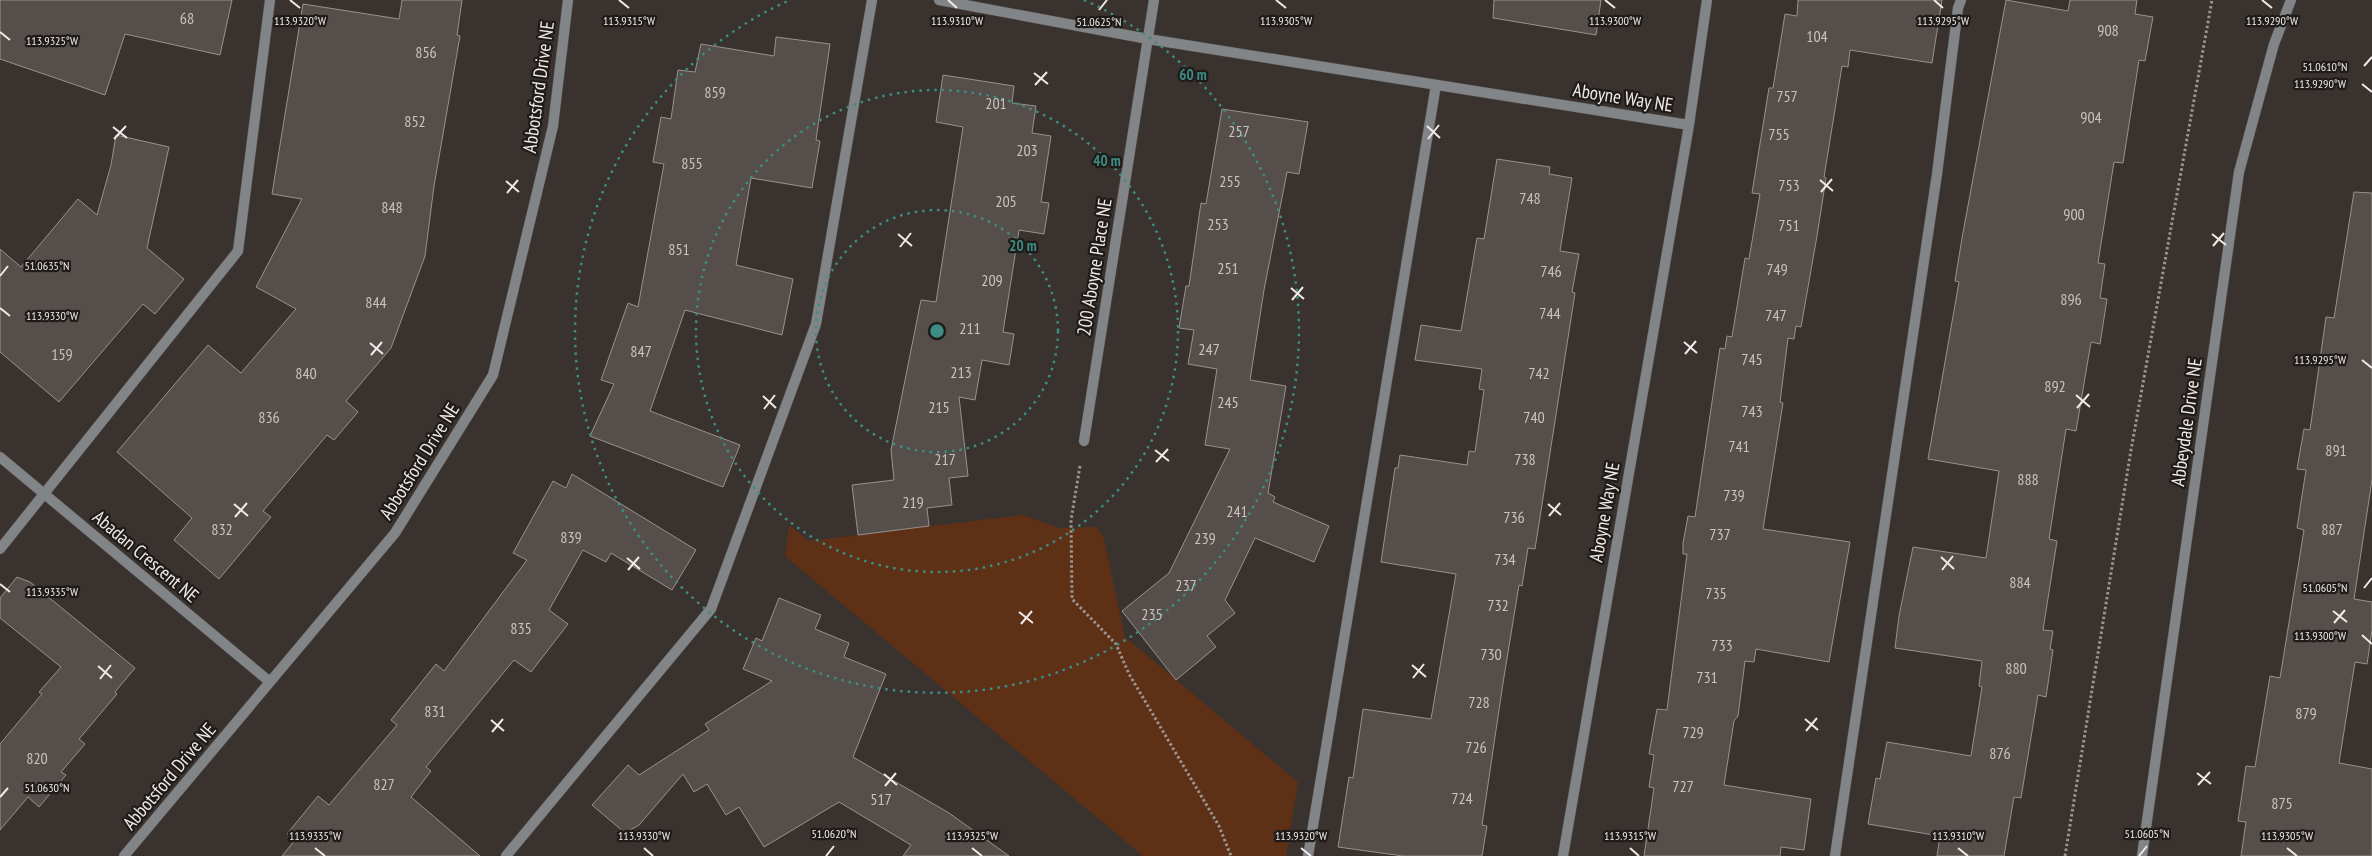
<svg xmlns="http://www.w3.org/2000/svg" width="2372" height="856" viewBox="0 0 2372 856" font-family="'PT Sans Narrow',sans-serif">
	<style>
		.green { fill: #5e3116 }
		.building { fill: #564e4a; stroke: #99918c }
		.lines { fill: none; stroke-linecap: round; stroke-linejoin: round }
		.service-casing { stroke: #564f4c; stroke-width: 11 }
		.minor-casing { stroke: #564f4c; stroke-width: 11 }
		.tertiary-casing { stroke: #564f4c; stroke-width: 11 }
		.path { stroke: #9b9592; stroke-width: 3; stroke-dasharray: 2.5 2.5; stroke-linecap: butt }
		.service { stroke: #818587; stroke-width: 10 }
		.minor { stroke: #818587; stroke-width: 10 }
		.tertiary { stroke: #818587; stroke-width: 10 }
		.ticks { fill: none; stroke: #efeae7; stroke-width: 2 }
		.ring { fill: none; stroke: #3c8d86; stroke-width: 2.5; stroke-dasharray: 2.5 5 }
		.labels { text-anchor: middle; stroke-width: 4.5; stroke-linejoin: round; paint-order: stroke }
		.number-label { font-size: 16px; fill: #c9c3c0 }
		.street-label { font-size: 19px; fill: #efeae7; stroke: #1e1b19 }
		.ticks-label { font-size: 12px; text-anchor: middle; fill: #efeae7; stroke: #1e1b19; stroke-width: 4.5; stroke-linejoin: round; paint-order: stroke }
		.centre { fill: #3c8d86; stroke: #1e1b19; stroke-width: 2.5 }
		.ring-label { font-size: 15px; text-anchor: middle; font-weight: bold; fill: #3c8d86; stroke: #1e1b19; stroke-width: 4.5; stroke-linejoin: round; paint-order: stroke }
	</style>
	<rect width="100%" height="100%" fill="#39322e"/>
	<path class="green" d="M1023,515L1059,528L1097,527L1104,539L1125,637L1298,782L1286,856H1143L785,556L789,525L809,541Z"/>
	<path class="building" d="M0,0H232L220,55L125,34L105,95L0,59Z
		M402,0H462L457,35L460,36L434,186L425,256L391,348L346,401L358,412L334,440L327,435L263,511L271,517L219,579L174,540L192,518L117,452L208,345L241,373L296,309L256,287L302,199L272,194L303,4L399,19Z
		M1494,0H1601L1596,35L1493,18Z
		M1798,0H1942L1932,63L1850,50L1848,67L1842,66L1824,177L1826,178L1817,236L1801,327L1796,326L1794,339L1788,338L1780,402L1783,403L1763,529L1850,542L1829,662L1756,649L1754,662L1745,661L1738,716L1734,721L1724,785L1811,799L1804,850L1781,847L1780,856H1644L1654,788L1649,787L1654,755L1649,754L1657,709L1667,710L1687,554H1683V543L1688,516L1695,517L1720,348L1725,349L1727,336L1732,337L1745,258L1749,259L1760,194L1752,193L1769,88H1773L1785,14L1797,16Z
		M2006,0L2068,11L2070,0H2137L2135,14L2153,17L2145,61L2139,60L2123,163L2114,162L2098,263L2105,264L2100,298L2107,299L2100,344L2091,342L2076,431L2066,429L2049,539L2057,541L2043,630L2053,631L2050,649L2053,650L2046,697L2038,695L2021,798L2014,797L2004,856H1937L1940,836L1868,824L1876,778L1880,779L1887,742L1971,756L1982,687L1979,686L1982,661L1895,648L1899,616L1913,547L1986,558L1999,471L1928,459L1959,282L1955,281L1962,238Z
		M776,37L830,44L816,140L820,141L812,188L751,178L736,265L793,279L782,335L685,310L650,411L740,445L723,487L590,436L614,384L601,380L628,303L638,307L664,164L653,162L661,117L671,119L678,70L695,72L701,44L774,56Z
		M943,75L1014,86L1012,103L1036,106L1032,133L1051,136L1041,202L1049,203L1044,234L1019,230L1003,332L1014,334L1009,365L982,360L975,400L959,397L968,476L949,478L952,505L927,508L929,526L858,535L852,485L894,480L891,450L921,300L936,302L963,127L936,122Z
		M1222,109L1308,122L1299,174L1287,172L1264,290L1250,380L1286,386L1268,493L1275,497L1273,502L1329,526L1314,562L1255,538L1225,600L1235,613L1207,636L1216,647L1176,680L1122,611L1169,573L1230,449L1205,445L1217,369L1188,364L1194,330L1179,328L1186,286H1189L1201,203L1206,204Z
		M116,135L169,147L147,248L184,279L155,314L143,304L59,402L0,352V249L21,267L78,199L97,215L111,165Z
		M1497,159L1550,167L1549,174L1572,178L1560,251L1579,254L1572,292L1575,293L1535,549L1528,548L1522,586L1519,585L1503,683L1482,825L1487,826L1482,856H1403L1338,847L1349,777L1353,778L1363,709L1431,719L1456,574L1381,562L1395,468H1398L1400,455L1467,465L1469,451L1475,452L1484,390L1479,389L1482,369L1415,360L1421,325L1461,331L1477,238L1484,239Z
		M2354,192L2372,193V480L2354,599L2372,602V630L2367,664L2355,662L2339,763L2372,769V856H2241L2246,822L2238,821L2246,766L2255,767L2270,676L2280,678L2304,530L2297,528L2306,470L2297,469L2304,429L2310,430L2326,317L2334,318Z
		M572,474L696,550L672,590L611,553L606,562L583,550L549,610L568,624L531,672L514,660L426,767L431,771L411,797L480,856H282L295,840L287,834L318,796L329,805L397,725L391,720L436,664L444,671L527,560L513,553L553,481L566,488Z
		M17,577L30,582L135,668L115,692L117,694L79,739L85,744L61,772L66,775L39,807L28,797L0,830V744L42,694L39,692L61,667L0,618V598Z
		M779,598L821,615L815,629L849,643L844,657L886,674L853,757L949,813L1009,856H903L911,845L839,802L764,847L739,807L726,815L707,784L694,792L683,774L639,825L625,833L592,805L628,765L639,775L709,730L705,724L772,681L743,669L756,638L762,641Z"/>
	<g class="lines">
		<defs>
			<path id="service" d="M0,549L238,251L270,0
				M506,856L711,609L816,324L872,0
				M1308,856L1436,85
				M1835,856L1937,174L1958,8L1961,0"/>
			<path id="minor" d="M939,0L1148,39L1689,125
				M1084,441L1154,0
				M0,457L270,682
				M124,856L395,533L493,375L553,126L568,0
				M1563,856L1689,125L1707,0"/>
			<path id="tertiary" d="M2142,856L2239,172L2274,44L2291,0"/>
		</defs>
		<use href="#service" class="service-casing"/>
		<use href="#minor" class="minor-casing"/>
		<use href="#tertiary" class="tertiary-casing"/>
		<path class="path" d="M1080,466L1071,520L1072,599L1116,644L1129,674L1219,826L1231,856
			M2065,856L2131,450L2212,0"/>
		<use href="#service" class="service"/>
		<use href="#minor" class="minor"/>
		<use href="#tertiary" class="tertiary"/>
	</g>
	<path class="ticks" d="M290,0L300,8M619,0L629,8M948,0L957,8M1276,0L1286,8M1605,0L1615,8M1934,0L1943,8M2262,0L2272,8M1099,10L1107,0M0,32L10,40M2364,66L2372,57M1034,73L1048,84M2362,84L2372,92M1035,85L1047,72M1427,126L1440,138M113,127L127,138M114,139L126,126M1428,139L1439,125M1820,180L1833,191M506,181L519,192M1821,192L1832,179M507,193L518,180M898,234L912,246M2212,234L2226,245M2213,246L2224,233M900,247L911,233M0,276L8,266M1291,288L1304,299M1292,300L1303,287M0,308L10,316M1684,342L1697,353M370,343L383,354M1685,354L1696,341M371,355L382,342M2362,360L2372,368M2076,395L2090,407M763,396L776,408M2077,408L2089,394M764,409L775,395M1155,450L1169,461M1156,462L1168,449M234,504L248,516M1548,504L1561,515M1549,516L1560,503M235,517L247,503M1941,557L1954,569M627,558L640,569M628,570L639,557M1942,570L1953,556M0,584L10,592M2364,588L2372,578M2333,611L2347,622M1019,612L1033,623M2334,623L2345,610M1021,624L1032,611M2362,635L2372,644M1412,665L1426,677M98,666L112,678M1413,678L1424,664M100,679L111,665M1805,719L1818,730M491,720L504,731M1806,731L1817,718M492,732L503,719M2197,773L2211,784M884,774L897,785M2198,785L2210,772M885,786L896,773M0,797L8,788M315,848L325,856M644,848L653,856M972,848L982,856M1301,848L1311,856M1630,848L1639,856M1958,848L1968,856M2287,848L2297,856M826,856L834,846M2139,856L2147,846"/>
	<g class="ring">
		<circle cx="937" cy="331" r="121"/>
		<circle cx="937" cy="331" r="241"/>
		<path d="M1084 0A362 362 0 1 1 790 0"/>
	</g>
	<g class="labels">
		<g class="number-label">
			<text x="187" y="24">68</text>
			<text x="2108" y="36">908</text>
			<text x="1817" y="42">104</text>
			<text x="426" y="58">856</text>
			<text x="715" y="98">859</text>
			<text x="1787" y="102">757</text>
			<text x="996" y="109">201</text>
			<text x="2091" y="123">904</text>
			<text x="415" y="127">852</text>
			<text x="1239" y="137">257</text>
			<text x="1779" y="140">755</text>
			<text x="1027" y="156">203</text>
			<text x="692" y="169">855</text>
			<text x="1230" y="187">255</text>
			<text x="1789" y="191">753</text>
			<text x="1530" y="204">748</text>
			<text x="1006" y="207">205</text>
			<text x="392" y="213">848</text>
			<text x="2074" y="220">900</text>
			<text x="1218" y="230">253</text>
			<text x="1789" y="231">751</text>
			<text x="679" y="255">851</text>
			<text x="1228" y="274">251</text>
			<text x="1777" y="275">749</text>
			<text x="1551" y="277">746</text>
			<text x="992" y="286">209</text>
			<text x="2071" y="305">896</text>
			<text x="376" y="308">844</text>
			<text x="1550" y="319">744</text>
			<text x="1776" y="321">747</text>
			<text x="970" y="334">211</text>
			<text x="1209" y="355">247</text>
			<text x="641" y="357">847</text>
			<text x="62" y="360">159</text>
			<text x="1752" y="365">745</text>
			<text x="961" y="378">213</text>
			<text x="306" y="379">840</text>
			<text x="1539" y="379">742</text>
			<text x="2055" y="392">892</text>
			<text x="1228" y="408">245</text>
			<text x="939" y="413">215</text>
			<text x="1752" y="417">743</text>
			<text x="269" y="423">836</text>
			<text x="1534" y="423">740</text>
			<text x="1739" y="452">741</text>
			<text x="2336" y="456">891</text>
			<text x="945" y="465">217</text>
			<text x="1525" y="465">738</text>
			<text x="2028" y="485">888</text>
			<text x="1734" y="501">739</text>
			<text x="913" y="508">219</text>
			<text x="1237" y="517">241</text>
			<text x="1514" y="523">736</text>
			<text x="222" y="535">832</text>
			<text x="2332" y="535">887</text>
			<text x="1720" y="540">737</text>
			<text x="571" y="543">839</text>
			<text x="1205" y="544">239</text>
			<text x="1505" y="565">734</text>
			<text x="2020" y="588">884</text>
			<text x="1186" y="591">237</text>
			<text x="1716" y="599">735</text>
			<text x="1498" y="611">732</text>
			<text x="1152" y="620">235</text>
			<text x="521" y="634">835</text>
			<text x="1722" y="651">733</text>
			<text x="1491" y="660">730</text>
			<text x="2016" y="674">880</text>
			<text x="1707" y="683">731</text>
			<text x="1479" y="708">728</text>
			<text x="435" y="717">831</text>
			<text x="2306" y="719">879</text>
			<text x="1693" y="738">729</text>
			<text x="1476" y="753">726</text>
			<text x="2000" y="759">876</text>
			<text x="37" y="764">820</text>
			<text x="384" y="790">827</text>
			<text x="1683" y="792">727</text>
			<text x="1462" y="804">724</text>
			<text x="881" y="805">517</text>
			<text x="2282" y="809">875</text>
		</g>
		<g class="street-label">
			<text transform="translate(538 87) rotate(-82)" y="7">Abbotsford Drive NE</text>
			<text transform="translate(1623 97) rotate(9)" y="7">Aboyne Way NE</text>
			<text transform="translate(1094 267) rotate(-81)" y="7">200 Aboyne Place NE</text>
			<text transform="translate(2186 422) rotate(-82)" y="7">Abbeydale Drive NE</text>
			<text transform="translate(419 461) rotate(-58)" y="7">Abbotsford Drive NE</text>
			<text transform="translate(1604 512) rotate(-80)" y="7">Aboyne Way NE</text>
			<text transform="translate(146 556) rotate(40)" y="7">Abadan Crescent NE</text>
			<text transform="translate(169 776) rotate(-50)" y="7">Abbotsford Drive NE</text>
		</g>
	</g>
	<g class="ticks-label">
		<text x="629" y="25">113.9315°W</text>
		<text x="1615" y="25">113.9300°W</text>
		<text x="300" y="25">113.9320°W</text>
		<text x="957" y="25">113.9310°W</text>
		<text x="1286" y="25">113.9305°W</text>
		<text x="1943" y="25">113.9295°W</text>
		<text x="2272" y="25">113.9290°W</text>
		<text x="1099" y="26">51.0625°N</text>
		<text x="52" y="45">113.9325°W</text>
		<text x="2325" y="71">51.0610°N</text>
		<text x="2320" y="88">113.9290°W</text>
		<text x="47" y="270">51.0635°N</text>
		<text x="52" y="320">113.9330°W</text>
		<text x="2320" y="364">113.9295°W</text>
		<text x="2325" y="592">51.0605°N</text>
		<text x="52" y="596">113.9335°W</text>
		<text x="2320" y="640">113.9300°W</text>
		<text x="47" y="792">51.0630°N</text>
		<text x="834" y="838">51.0620°N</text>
		<text x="2147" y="838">51.0605°N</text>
		<text x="315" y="840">113.9335°W</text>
		<text x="644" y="840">113.9330°W</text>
		<text x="972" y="840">113.9325°W</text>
		<text x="1301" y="840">113.9320°W</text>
		<text x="1630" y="840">113.9315°W</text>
		<text x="1958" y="840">113.9310°W</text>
		<text x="2287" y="840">113.9305°W</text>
	</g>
	<circle cx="937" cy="331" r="8" class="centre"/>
	<g class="ring-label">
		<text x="1193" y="80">60 m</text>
		<text x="1107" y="166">40 m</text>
		<text x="1023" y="251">20 m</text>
	</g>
</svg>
